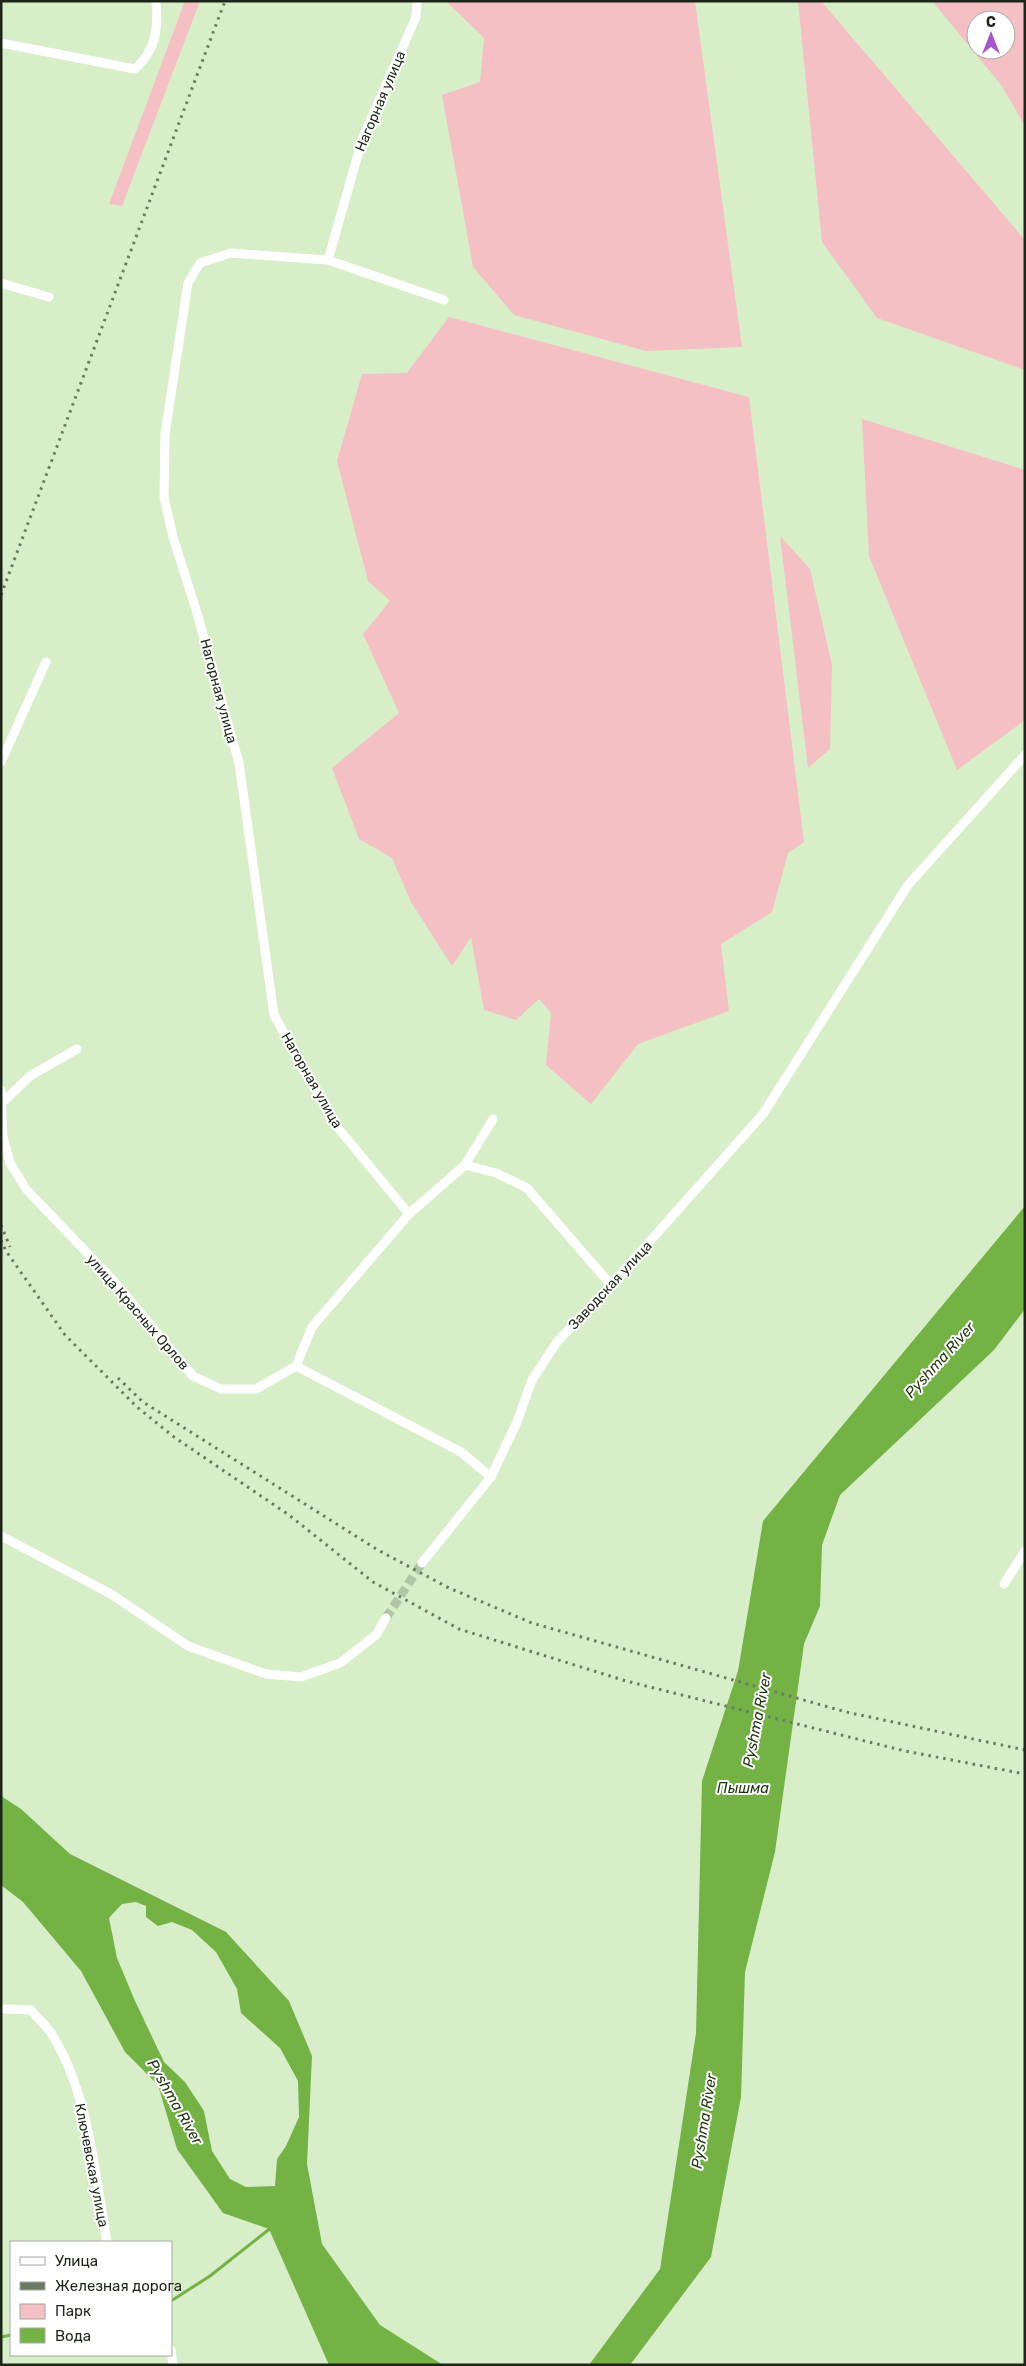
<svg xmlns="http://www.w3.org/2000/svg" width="1026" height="2366" viewBox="0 0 1026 2366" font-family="Rubik,sans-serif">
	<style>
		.green { fill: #f4c0c3; fill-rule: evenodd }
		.water { fill: #74b246; fill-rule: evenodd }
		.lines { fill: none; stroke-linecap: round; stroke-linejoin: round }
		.stream { stroke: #74b246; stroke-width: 3 }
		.minor-tunnel { stroke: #b2c6a6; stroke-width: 9; stroke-dasharray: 9 4.5; stroke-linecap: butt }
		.minor { stroke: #fff; stroke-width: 9 }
		.rail { stroke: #6c7a63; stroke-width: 3; stroke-dasharray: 2.5 5; stroke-linecap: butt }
		.labels { text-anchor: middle; stroke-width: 4; stroke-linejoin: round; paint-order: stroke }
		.street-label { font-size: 14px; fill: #1d2518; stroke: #fff }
		.water-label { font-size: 15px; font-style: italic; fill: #1e370b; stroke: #fff }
	</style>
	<rect width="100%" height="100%" fill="#d7eec9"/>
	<path class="green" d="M185,1H200L122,206L109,204Z
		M446,1H695L742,347L646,351L514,315L473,267L442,95L480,82L484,38Z
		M798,1H821L1025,240V370L877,318L822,242Z
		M932,1H1025V126L1002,86ZM976,20H1006V50H976Z
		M449,317L749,397L804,842L788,853L772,912L721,944L729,1011L638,1044L591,1104L546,1065L551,1013L539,999L516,1020L484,1010L471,937L452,966L411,902L392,858L359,839L332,768L399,713L363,634L390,601L368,581L337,461L362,374L407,373Z
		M862,419L1025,470V720L957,770L869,556Z
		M780,536L810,569L832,665L830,749L808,768Z"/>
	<path class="water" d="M1025,1206V1309L994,1350L840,1495L822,1545L820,1606L804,1644L775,1852L745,1972L741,2097L711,2257L630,2365H589L660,2269L696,2033L702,1781L738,1671L763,1521Z
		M1,1796L21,1809L70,1854L226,1932L289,2001L312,2056L307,2164L322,2244L380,2325L443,2365H329L269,2229L223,2213L177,2149L158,2085L125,2052L81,1971L23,1902L1,1885ZM136,1902L146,1906V1917L158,1926L172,1922L192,1930L216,1952L237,1989L241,2013L280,2048L298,2081L299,2117L286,2146L277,2159L275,2186L246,2187L230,2179L212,2151L204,2111L185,2082L164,2062L135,2001L117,1958L109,1918L122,1904Z"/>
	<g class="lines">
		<path class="stream" d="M171,2301L210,2276L272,2227
			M1,2337L11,2335"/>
		<path class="minor-tunnel" d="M386,1618L422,1563"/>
		<path class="minor" d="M1,43L135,69C157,48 158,30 156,1
			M328,260L363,137L416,17L417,1
			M1,283L49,297
			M1,762L46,662
			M1,1090L3,1137L10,1163L26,1189L111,1278L193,1376L221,1389H256L296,1366L461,1452L491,1477
			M2,1103L30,1076L77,1049
			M465,1165L496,1173L527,1188L611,1285
			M409,1214L334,1123L274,1015L239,763L197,613L173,537L164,497L165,434L188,283L200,263L231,253L328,260L444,300
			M296,1366L312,1327L409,1214L465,1165L493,1119
			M1,1536L111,1594L188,1646L266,1674L301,1677L340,1663L376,1635L386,1618
			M422,1563L491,1477L517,1422L532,1380L557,1342L611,1285L763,1114L908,885L1025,755
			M1004,1584L1025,1551
			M1,2009L31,2010C37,2018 46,2025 51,2033C89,2092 95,2175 107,2242
			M171,2350L173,2365"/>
		<path class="rail" d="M1,595L225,1
			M1,1225L10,1247
			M1,1240L6,1251L65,1335L137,1407L174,1437L289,1515L373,1582L459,1629L626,1681L905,1751L1025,1774
			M118,1378L143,1402L378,1550L449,1588L532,1623L846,1712L1025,1750"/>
	</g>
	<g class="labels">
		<g class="street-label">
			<text transform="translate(380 101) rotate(-67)" y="5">Нагорная улица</text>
			<text transform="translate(219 691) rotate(75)" y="5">Нагорная улица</text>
			<text transform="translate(312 1080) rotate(60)" y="5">Нагорная улица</text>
			<text transform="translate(610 1285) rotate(-47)" y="5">Заводская улица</text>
			<text transform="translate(138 1312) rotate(49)" y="5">улица Красных Орлов</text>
			<text transform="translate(92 2165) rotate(79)" y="5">Ключевская улица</text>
		</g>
		<g class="water-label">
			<text transform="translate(940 1360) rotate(-48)" y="5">Pyshma River</text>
			<text transform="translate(757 1720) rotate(-79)" y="5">Pyshma River</text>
			<text x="743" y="1793">Пышма</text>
			<text transform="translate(175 2102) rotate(60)" y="5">Pyshma River</text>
			<text transform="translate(704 2121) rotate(-81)" y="5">Pyshma River</text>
		</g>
	</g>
	<rect width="1026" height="2366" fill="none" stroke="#1d2518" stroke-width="5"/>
	<rect x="10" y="2241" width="162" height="115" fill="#ffffff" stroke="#a5a8a3"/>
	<rect x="20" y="2257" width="25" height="8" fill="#ffffff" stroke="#a5a8a3"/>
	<text x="55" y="2266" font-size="15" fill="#1d2518">Улица</text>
	<rect x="20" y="2282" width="25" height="8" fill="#6c7a63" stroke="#a5a8a3"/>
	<text x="55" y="2291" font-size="15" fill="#1d2518">Железная дорога</text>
	<rect x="20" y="2304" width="25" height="15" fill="#f4c0c3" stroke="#a5a8a3"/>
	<text x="55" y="2316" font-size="15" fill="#1d2518">Парк</text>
	<rect x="20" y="2328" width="25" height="15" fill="#74b246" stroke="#a5a8a3"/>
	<text x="55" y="2341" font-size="15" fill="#1d2518">Вода</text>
	<g transform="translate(991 35)"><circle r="24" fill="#ffffff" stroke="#a5a8a3"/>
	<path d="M0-4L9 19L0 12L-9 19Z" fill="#a557c8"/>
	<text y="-8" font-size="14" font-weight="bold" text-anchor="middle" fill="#1d2518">С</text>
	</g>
</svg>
